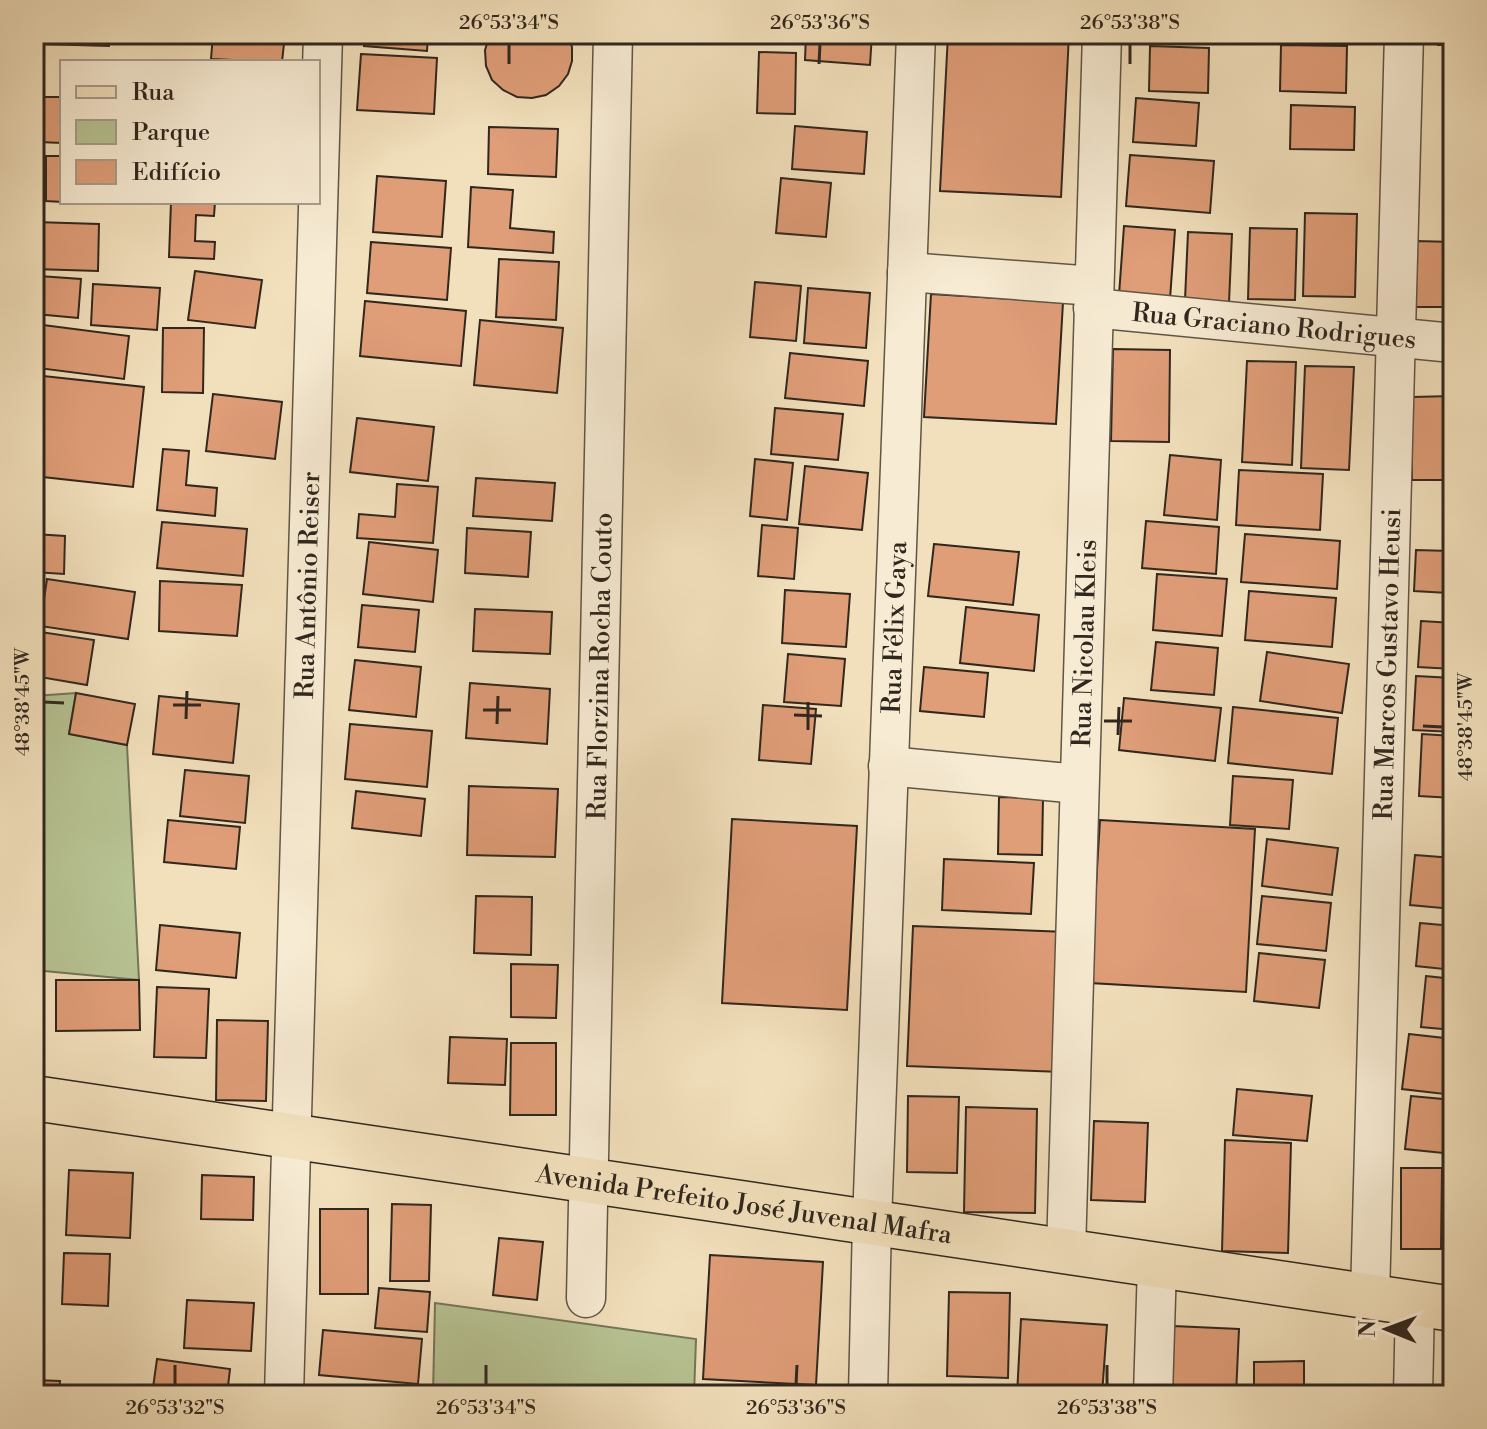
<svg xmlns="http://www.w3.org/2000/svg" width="1487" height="1429" viewBox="0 0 1487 1429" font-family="'Libre Bodoni',serif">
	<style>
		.green { fill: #b7c393; stroke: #747558; stroke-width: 2 }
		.building { fill: #df9d78; stroke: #30271e; stroke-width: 2 }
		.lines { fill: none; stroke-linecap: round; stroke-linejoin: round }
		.minor-casing { stroke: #605546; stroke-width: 41 }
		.major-casing { stroke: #30271e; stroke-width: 47 }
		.minor { stroke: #f7ebd3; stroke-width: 38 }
		.major { stroke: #f2e0bc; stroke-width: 44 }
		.ticks { fill: none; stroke: #30271e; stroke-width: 3 }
		.labels { text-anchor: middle; stroke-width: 6; stroke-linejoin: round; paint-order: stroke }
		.street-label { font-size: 26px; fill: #30271e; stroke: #f7ebd3 }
		.neatline { fill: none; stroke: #30271e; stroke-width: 3 }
		.ticks-label { font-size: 20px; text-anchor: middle; fill: #30271e }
	</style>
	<rect width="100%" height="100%" fill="#f2e0bc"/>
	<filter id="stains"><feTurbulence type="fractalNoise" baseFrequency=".0025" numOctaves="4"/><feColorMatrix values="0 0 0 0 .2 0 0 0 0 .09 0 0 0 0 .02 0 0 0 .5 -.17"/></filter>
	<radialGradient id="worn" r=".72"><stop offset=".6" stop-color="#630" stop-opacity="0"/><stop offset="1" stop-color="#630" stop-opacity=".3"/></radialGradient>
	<path class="green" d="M76,693L69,734L127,745L139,980L34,970V696Z
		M435,1303L696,1339L694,1395H433Z"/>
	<path class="building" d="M41,34H109V46L40,44Z
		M213,34H285L282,62L211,59Z
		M365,34H428L427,51L364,46Z
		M490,34H567L572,47V61L568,74L559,86L546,95L532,98L517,97L503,90L492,80L486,66L485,50Z
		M806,34H872L870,65L805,60Z
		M948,34H1069L1061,197L940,191Z
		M1438,34H1453V45H1438Z
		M1281,45L1347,46L1346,93L1280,91Z
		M1150,46L1209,48L1208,93L1149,91Z
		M759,52L796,53L795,114L757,113Z
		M361,54L437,58L434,114L357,110Z
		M1449,59H1453V114H1447Z
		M40,97H62V143L39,142Z
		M1136,98L1199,103L1196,146L1133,142Z
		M1291,105L1355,107L1354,150L1290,149Z
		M795,126L867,132L864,174L792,169Z
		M489,127L558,129L556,177L488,174Z
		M1130,155L1214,161L1210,213L1126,206Z
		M46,156H62V202L46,201Z
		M377,176L446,181L442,237L373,232Z
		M781,178L831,183L826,237L776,233Z
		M471,187L513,190L510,228L554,232L553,253L468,247Z
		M171,202H215L214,216L196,215L195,241L215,242L214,259L169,257Z
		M1305,213L1357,214L1355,297L1303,296Z
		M34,222L99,224L98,271L34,269Z
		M1124,226L1175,230L1170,299L1119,295Z
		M1250,228L1297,229L1295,300L1248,299Z
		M1188,232L1232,234L1229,303L1185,300Z
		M1416,241L1453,242V307H1416Z
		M371,242L451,248L447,300L367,293Z
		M499,259L559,262L556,320L496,317Z
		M195,271L262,280L255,328L188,320Z
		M39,276L81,279L78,318L36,314Z
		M755,282L801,286L796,341L750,337Z
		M93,284L160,288L157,330L91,325Z
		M808,288L870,293L866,348L804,343Z
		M931,294L1063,302L1056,424L924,417Z
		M365,301L466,311L461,366L360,356Z
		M480,320L563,328L557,393L474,385Z
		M43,325L129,336L124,379L38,368Z
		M163,328H204L203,393L162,392Z
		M1113,349L1170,350L1169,442L1111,441Z
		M790,353L868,361L864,406L785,398Z
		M1247,361L1296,362L1292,465L1242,462Z
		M1305,366L1354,367L1349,470L1301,468Z
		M34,375L144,387L133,487L34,476Z
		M213,394L282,402L275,459L206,451Z
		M1453,396V480H1412V397Z
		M775,408L843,414L838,460L771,454Z
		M357,418L434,427L428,481L350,472Z
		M163,449L189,451L186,485L217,488L215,516L157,510Z
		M1170,455L1221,460L1217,520L1164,515Z
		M755,459L793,463L787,520L750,516Z
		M805,466L868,473L862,530L799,524Z
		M1239,470L1323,474L1320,530L1236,525Z
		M476,478L555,483L552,521L473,516Z
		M397,484L438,487L433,543L357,538L359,514L395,517Z
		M1146,521L1219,527L1216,574L1142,568Z
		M162,522L247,529L243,576L157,568Z
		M762,525L798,528L794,579L758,576Z
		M467,528L531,532L528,577L465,573Z
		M34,534L65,536L64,574L34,572Z
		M1245,534L1340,541L1337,589L1241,582Z
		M369,542L438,550L433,602L363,594Z
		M934,544L1019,552L1013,605L928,596Z
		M1416,550L1450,551L1448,593L1414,591Z
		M1157,574L1227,579L1222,636L1153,630Z
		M47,579L135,592L128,639L40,626Z
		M160,581L242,585L237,636L159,631Z
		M785,590L850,594L846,647L782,643Z
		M1249,591L1336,598L1332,647L1245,640Z
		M362,605L419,610L415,652L358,647Z
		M966,607L1039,615L1034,671L960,663Z
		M475,609L552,612L550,654L473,651Z
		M1421,621L1453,623V669L1418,667Z
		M34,631L94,640L87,685L34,676Z
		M1156,642L1218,648L1214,695L1151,690Z
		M1267,652L1349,664L1342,713L1260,701Z
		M788,654L845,659L841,706L784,702Z
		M355,660L421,667L416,717L349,710Z
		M924,667L988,673L984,717L920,711Z
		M1416,676L1453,678V732L1413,730Z
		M470,683L550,689L547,744L466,738Z
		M76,693L135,704L127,745L69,734Z
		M159,696L239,704L233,763L153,754Z
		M1124,698L1221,708L1215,761L1119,750Z
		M763,705L816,709L811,764L759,760Z
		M1233,707L1338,718L1332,774L1228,763Z
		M350,724L432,731L427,787L345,779Z
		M1422,734L1453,736V798L1419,796Z
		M185,770L249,776L245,823L180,816Z
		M1233,776L1293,780L1289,829L1230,825Z
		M469,786L558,789L555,857L467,855Z
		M356,791L425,799L421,836L352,828Z
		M999,797L1043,798L1042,855L998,854Z
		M732,819L857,826L847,1010L722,1003Z
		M168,820L240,827L236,869L164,862Z
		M1100,820L1255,829L1246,992L1090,983Z
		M1267,839L1338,848L1332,895L1262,886Z
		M1415,855L1453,858V909L1410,905Z
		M944,859L1034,863L1031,914L942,910Z
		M476,896L532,897L531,955L474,953Z
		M1262,896L1331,903L1326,951L1257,944Z
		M1420,923L1453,926V970L1416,966Z
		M160,925L240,933L236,978L156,970Z
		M913,926L1067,932L1061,1072L907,1066Z
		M1259,953L1325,960L1319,1008L1254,1001Z
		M511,964L558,965L556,1018L511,1017Z
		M1426,976L1453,979V1030L1421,1027Z
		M56,980H139L140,1030L56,1031Z
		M157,987L209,989L206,1058L154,1057Z
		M217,1020L268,1021L266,1101L216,1100Z
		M1409,1034L1453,1039V1095L1402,1089Z
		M450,1037L507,1039L505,1085L448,1083Z
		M511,1043H556V1115H510Z
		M1237,1089L1312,1096L1307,1141L1233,1135Z
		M908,1096L959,1097L957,1173L907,1172Z
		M1411,1096L1453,1100V1154L1405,1149Z
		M966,1107L1037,1109L1035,1213L964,1212Z
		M1094,1121L1148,1123L1145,1202L1091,1200Z
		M1225,1140L1291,1143L1288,1253L1222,1251Z
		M1401,1168H1442L1441,1249H1401Z
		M69,1170L133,1173L130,1238L66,1235Z
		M202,1175L254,1177L253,1220L201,1219Z
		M392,1204L431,1205L429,1281H390Z
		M1451,1204H1453V1282H1448Z
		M320,1209H368V1294H320Z
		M499,1238L543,1242L537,1300L493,1295Z
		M64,1253L110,1254L108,1306L62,1304Z
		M710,1255L823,1262L816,1385L703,1379Z
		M379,1288L430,1292L427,1332L375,1328Z
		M949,1292L1010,1293L1008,1378L947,1376Z
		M187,1300L254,1303L251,1351L184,1348Z
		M1021,1319L1107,1325L1102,1395H1017Z
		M1173,1326L1239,1329L1236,1395H1170Z
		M323,1330L422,1339L418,1384L319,1375Z
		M157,1359L230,1369L227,1395H152Z
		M1304,1361V1395H1254V1362Z
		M34,1380L60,1381L59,1395H34Z
		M316,1388L388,1390V1395H316Z"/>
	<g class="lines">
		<defs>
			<g id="minor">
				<path d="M907,272L1094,286"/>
				<path id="s1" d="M1093,308L1453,343"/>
				<path d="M888,766L1079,784"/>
				<path id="s2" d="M1066,1251L1102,34"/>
				<path id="s3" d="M1370,1296L1404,34"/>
				<path id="s4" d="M586,1298L613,34"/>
				<path id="s5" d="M284,1395L323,34"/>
				<path id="s6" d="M868,1395L872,1222L916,34"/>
				<path d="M1153,1395L1157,1265"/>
				<path d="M1413,1395L1415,1303"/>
			</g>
			<g id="major">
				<path id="s7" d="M34,1098L1453,1309"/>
			</g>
		</defs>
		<use href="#minor" class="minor-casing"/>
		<use href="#major" class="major-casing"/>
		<use href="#minor" class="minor"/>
		<use href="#major" class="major"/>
	</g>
	<path class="ticks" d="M509,64V44M819,64L820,44M1130,64V44M44,702L64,703M173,705H201M483,710H511M794,715L822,716M186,719L187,691M1104,721H1132M497,724L498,696M1423,726L1443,727M808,730V702M1118,735L1119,707M175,1385V1365M486,1385V1365M796,1385L797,1365M1107,1385V1365"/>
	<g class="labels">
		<g class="street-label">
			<text dy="9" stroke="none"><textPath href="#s1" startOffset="182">Rua Graciano Rodrigues</textPath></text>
			<text dy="9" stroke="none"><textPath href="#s5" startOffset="810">Rua Antônio Reiser</textPath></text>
			<text dy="9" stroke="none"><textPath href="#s6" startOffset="768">Rua Félix Gaya</textPath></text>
			<text dy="9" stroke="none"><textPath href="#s2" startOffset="608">Rua Nicolau Kleis</textPath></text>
			<text dy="9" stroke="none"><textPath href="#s3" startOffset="632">Rua Marcos Gustavo Heusi</textPath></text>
			<text dy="9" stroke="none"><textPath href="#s4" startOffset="632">Rua Florzina Rocha Couto</textPath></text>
			<text dy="9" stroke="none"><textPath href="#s7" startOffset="718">Avenida Prefeito José Juvenal Mafra</textPath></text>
		</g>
	</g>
	<rect width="1487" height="1429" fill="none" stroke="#f2e0bc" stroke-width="88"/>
	<rect x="60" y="60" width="260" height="144" fill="#f7ebd3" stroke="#a79d8b" stroke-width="2"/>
	<rect x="76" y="86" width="40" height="12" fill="#f2e0bc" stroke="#a79d8b" stroke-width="2"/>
	<text x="132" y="100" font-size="24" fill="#30271e">Rua</text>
	<rect x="76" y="120" width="40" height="24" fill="#b7c393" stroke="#a79d8b" stroke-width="2"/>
	<text x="132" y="140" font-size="24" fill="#30271e">Parque</text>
	<rect x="76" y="160" width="40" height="24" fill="#df9d78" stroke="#a79d8b" stroke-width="2"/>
	<text x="132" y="180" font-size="24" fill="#30271e">Edifício</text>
	<g transform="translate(1387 1329) rotate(271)" stroke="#f7ebd3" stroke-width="6" paint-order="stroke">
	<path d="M0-6L14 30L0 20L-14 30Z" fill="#30271e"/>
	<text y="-12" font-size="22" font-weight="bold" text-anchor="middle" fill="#30271e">N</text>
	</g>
	<rect x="44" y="44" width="1399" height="1341" class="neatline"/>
	<g class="ticks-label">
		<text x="509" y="29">26°53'34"S</text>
		<text x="820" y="29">26°53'36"S</text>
		<text x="1130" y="29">26°53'38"S</text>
		<text transform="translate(22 702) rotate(-90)" y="7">48°38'45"W</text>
		<text transform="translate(1465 727) rotate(-90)" y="7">48°38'45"W</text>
		<text x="175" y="1414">26°53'32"S</text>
		<text x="486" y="1414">26°53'34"S</text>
		<text x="796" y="1414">26°53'36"S</text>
		<text x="1107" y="1414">26°53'38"S</text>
	</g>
	<rect width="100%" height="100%" filter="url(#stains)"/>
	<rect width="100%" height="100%" fill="url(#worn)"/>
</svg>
